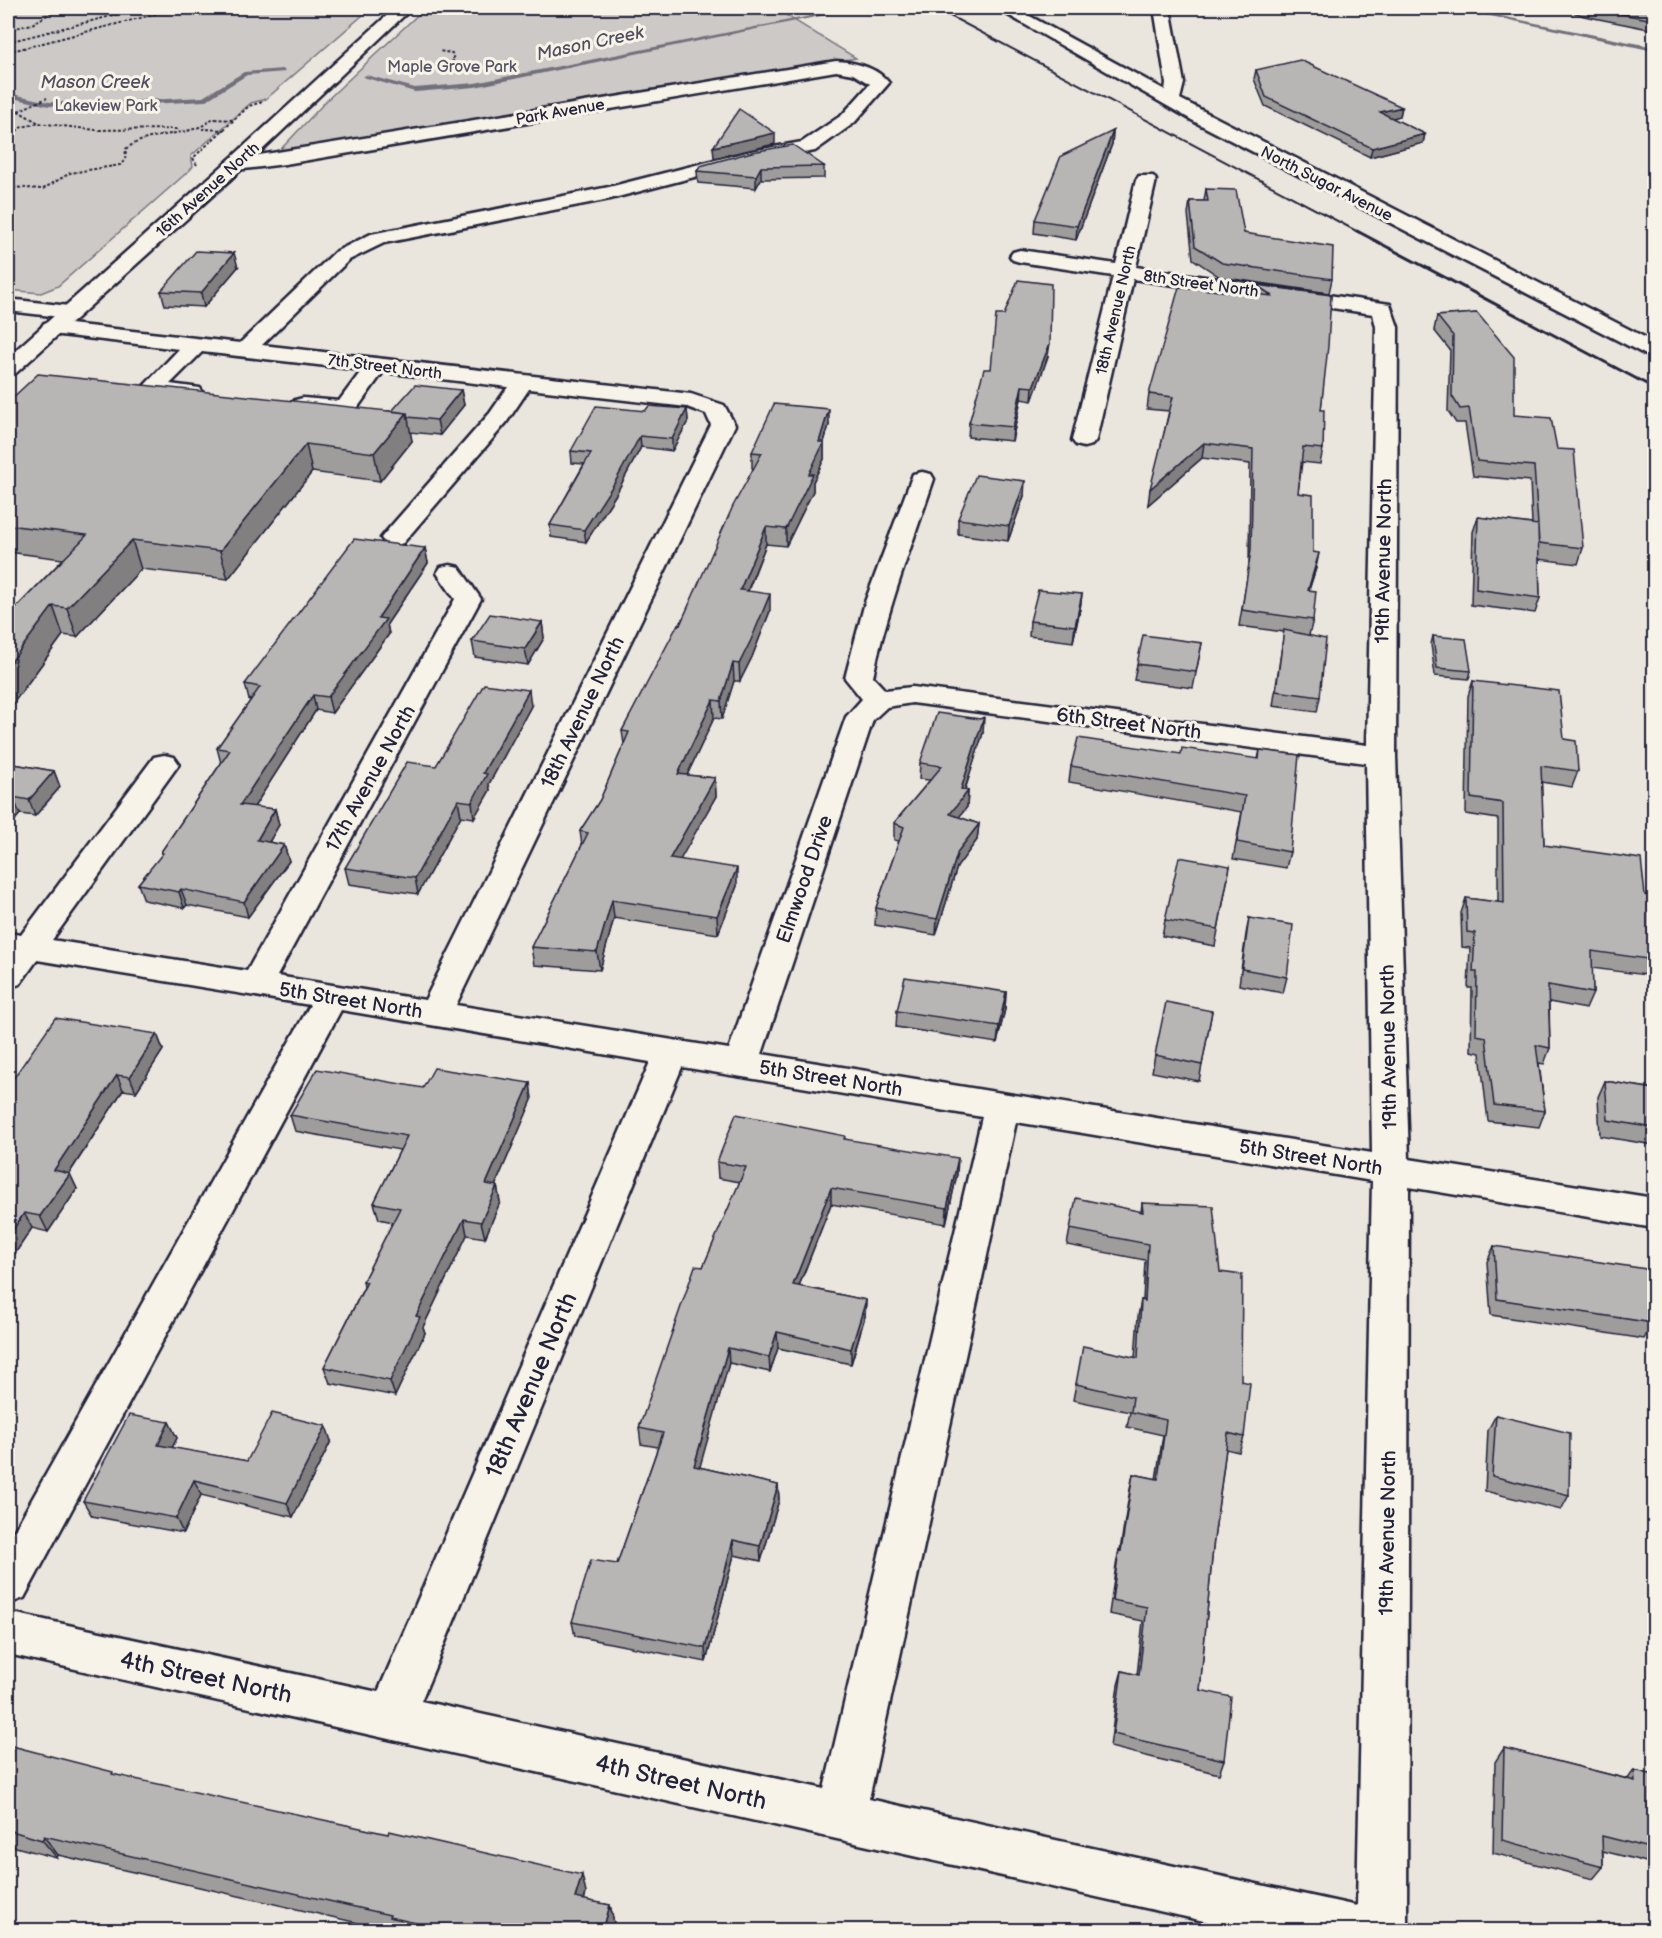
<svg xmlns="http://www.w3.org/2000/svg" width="1662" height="1938" viewBox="0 0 1662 1938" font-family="'Balsamiq Sans',sans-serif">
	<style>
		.green { fill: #cdc9c6; stroke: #787680; stroke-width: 1.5 }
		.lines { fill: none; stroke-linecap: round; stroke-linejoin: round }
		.stream { fill: #716f7b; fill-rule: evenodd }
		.minor-casing { stroke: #22223b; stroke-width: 5 }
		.major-casing { stroke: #22223b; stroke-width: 5 }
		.path { stroke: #22223b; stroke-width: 2; stroke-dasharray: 3 2; stroke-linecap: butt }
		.minor { fill: #f7f3e8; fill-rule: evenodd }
		.major { fill: #f7f3e8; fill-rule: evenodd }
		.rail-far1 { stroke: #22223b; stroke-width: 2 }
		.rail { stroke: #22223b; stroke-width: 3 }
		.wall { fill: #9e9d9c; stroke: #22223b; stroke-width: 1.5 }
		.shaded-wall { fill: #817f7f; stroke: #22223b; stroke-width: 1.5 }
		.building { fill: #b8b6b5; stroke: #22223b; stroke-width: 1.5 }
		.labels { text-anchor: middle; stroke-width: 6; stroke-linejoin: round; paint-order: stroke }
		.far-park-label { font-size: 16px; fill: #555465; stroke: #f7f3e8 }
		.far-street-label { font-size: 16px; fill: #22223b; stroke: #f7f3e8 }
		.far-water-label { font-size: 18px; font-style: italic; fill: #504f60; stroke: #f7f3e8 }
		.street-label { font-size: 20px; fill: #22223b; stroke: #f7f3e8 }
		.near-street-label { font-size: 24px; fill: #22223b; stroke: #f7f3e8 }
	</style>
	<rect width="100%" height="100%" fill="#eae6de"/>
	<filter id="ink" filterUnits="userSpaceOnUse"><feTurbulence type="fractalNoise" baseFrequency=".0167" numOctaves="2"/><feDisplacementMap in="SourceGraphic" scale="12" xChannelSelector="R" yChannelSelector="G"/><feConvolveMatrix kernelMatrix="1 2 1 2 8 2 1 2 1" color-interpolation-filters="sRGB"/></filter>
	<g filter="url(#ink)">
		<path class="green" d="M8,8H371L266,99L251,103L191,156L193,166L191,169L58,286L41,293L8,290Z
			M425,8H795L779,11L856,58L286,152L275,151L280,150L328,99Z"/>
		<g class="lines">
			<path class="stream" d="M850,8H859L475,87L415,92L363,77L366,75L415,88L475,83Z
				M1453,8H1462L1654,47V51Z
				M283,69L285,72L247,75L205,101L94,107L49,106L8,97V93L49,102L94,103L203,97L244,72Z"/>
			<defs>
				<path id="minor" d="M996,8H1015L1165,90L1166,83L1154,8H1170L1184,83L1180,99L1654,342V356L1646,355L1197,123Z
					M836,61C854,62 877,67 889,83L854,123L815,151L752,162L610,199L384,243L349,260L262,345L691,394L724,405L735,425L456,1005L729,1049L846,717L862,699L845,678L865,602L913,474L922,472L931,474L934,479C912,545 887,609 873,677L885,690L912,687L1367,745L1376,327L1373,314L1133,279L1096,440L1092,445L1084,447L1076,445L1072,440L1113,276L1020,262L1013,260L1010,256L1013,252L1020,250L1116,264L1136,180L1139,176H1153L1156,180L1136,267L1390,304L1398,327L1396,756L1409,1159L1654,1198V1228L1409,1187L1407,1930H1244L8,1654V1612L378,1692L650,1062L341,1010L24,1598L8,1604V1542L310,1005L37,960L20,984L8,988V933L21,935L154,757L164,755L174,757L179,764L52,940L247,971L455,599L437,573L441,567L450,565L459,567L481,599L277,976L425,1000L711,425L706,414L687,407L529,389L506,423L403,543L394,546L385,543L381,538L385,533L490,413L508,387L383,372L353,414C336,418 312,414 295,410L291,405L295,400L303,398L339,401L362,370L202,352L170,384L200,388L203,393L200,398C183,402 161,398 144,394L141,389L179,349L52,334L44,333L41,328L44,323L52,322L240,343L335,252L371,234L609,187L751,151L802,142L842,115L870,84L853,74L836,71L285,164L236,170L229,168L227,164L229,160ZM912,703L1366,763L1372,1153L762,1054L873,720L887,707ZM682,1067L982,1117L824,1789L421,1701ZM1016,1122L1372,1181L1357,1906L869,1799Z
					M8,299L69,306L77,307L80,312L77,317L69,318L8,311Z"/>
				<path id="major" d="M395,8H412L243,168L16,373L8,375V357L229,160Z"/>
			</defs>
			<use href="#minor" class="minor-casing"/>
			<use href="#major" class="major-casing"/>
			<path class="path" d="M113,8H133
				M8,30L32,24L59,8
				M8,42L143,8
				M8,52L179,8
				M432,68L454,61L452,53L439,51
				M8,109L18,111L39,123
				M18,111L47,98
				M202,129L224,130
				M8,137L22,127L39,123L95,130L179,129
				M197,165L193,158L249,106L262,102
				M8,187L43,189L70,173L120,165L125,160L126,149C149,130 193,138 212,119L234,120"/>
			<use href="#minor" class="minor"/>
			<use href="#major" class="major"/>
			<path class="rail-far1" d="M935,8L1360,233"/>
			<path class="rail" d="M1357,231L1654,388"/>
		</g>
		<path class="wall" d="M1562,8H1654V30L1584,16Z
			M1256,70L1402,107L1400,116L1392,118L1425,134L1423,143L1370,157L1265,106L1254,79Z
			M1113,131L1112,144L1076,240L1034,233L1035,220Z
			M700,166H824V178L761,179L756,188L698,183L697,171Z
			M1206,189L1244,233L1332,279L1329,293L1220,277L1193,259L1188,214L1190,201H1204Z
			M238,267L204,307L165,305L161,291Z
			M1256,285L1331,295L1321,410L1323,449L1320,464L1302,462L1298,493L1313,552L1316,568L1309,590L1313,620L1309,635L1320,697L1317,712L1273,706L1284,632L1239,626L1249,566L1250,464L1202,458L1148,505L1169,411L1147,409L1149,394L1255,294Z
			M1477,313L1514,415L1557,449L1583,548L1578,564L1539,559L1540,598L1535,613L1471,605L1473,532L1478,517L1532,524L1530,481L1473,476L1465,423H1456L1448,411L1450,350L1434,330L1437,316Z
			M1048,356L1032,401L1021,399L1012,441L968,437L969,423L991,369Z
			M461,390L464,405L440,435L410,432L412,441L380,481L312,472L228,579L141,569L77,637L63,635L12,705L8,704V616L63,559L8,552V402L392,411Z
			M687,409L688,421L672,451L641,447L616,494L586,542L551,537L550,525L584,464L572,463L571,451Z
			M829,425L824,442V459L813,482V491L786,546L766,544L748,591L770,611L752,657L740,681H734L722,719L714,718L687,775L715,778L716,796L680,859L737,886L718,934L614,918L600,970L534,965L531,947L582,845L580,831L600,800L624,744L622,731L680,625L753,469L752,468V452Z
			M1024,496L1008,541L958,534V519Z
			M425,548L428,563L387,624L389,634L332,713L316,710L254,807L275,809L279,825L269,842L284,845L289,861L248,917L187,905L184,908L144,900L138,884L162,855L161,852L221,763L217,748L251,700H249L245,684Z
			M1082,594L1080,609L1073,642L1029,636L1030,621Z
			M542,622L544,638L528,665L475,657L472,641Z
			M1433,636L1471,671L1469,679L1435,676L1431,644Z
			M1202,643L1193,688L1134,680L1137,664Z
			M1473,681L1564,739L1578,771L1572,787L1541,782L1544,845L1645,895L1654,897V976L1592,968L1593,993L1586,1009L1549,1002L1550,1048L1544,1064L1539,1063L1545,1111L1539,1127L1488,1121L1480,1053L1471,1051L1472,988H1468L1470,948L1462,947L1461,913L1466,898L1498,902V819L1466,814L1468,696Z
			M531,706L489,784L490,790L474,818L461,816L418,894L349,884L345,868L436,766Z
			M983,733L965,790L968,791L967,807L959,817L979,824L977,840L957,867L936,935L875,925L876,908L899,841L894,840V823L930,780L919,779L920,763Z
			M1260,750L1290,852L1286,868L1233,859L1242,812L1069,782L1071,766L1181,754L1258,759Z
			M8,763L54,771L60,787L35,816L20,814L8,828Z
			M1230,866L1215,946L1162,936L1165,920Z
			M1249,918L1287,977L1283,993L1239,985L1246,934Z
			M1006,992L1005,1009L997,1043L896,1027L897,1011Z
			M1212,1011L1199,1081L1152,1072L1155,1055Z
			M157,1034L163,1050L136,1092L123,1090L69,1174H70L77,1189L48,1232L32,1228L8,1264L13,1079Z
			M1605,1081L1654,1089V1145L1600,1136L1598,1097Z
			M530,1083L532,1100L495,1186H497L500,1202L485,1238L467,1235L423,1327L425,1333L395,1396L330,1383L324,1367L364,1287L363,1281L393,1222L379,1219L374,1203L400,1150L295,1131L290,1115L423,1088Z
			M845,1139L957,1174L946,1224L831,1204L799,1286L866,1300L865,1316L851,1364L778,1348L770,1372L729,1363L699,1467L778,1485L779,1500L761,1561L734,1555L706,1662L575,1636L572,1622L617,1564L658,1447L641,1444L639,1428L703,1267L740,1182L718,1178L717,1162Z
			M1142,1203L1220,1272L1241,1381L1244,1437L1239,1452L1226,1449L1213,1547L1200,1690L1224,1760L1219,1774L1110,1747L1118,1685L1122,1671L1137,1675L1143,1621L1109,1614L1116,1565L1119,1550H1120L1130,1489L1133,1474L1156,1479L1163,1435L1127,1427L1130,1412L1073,1400L1076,1384L1135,1358L1138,1316L1141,1300H1143L1145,1260L1067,1245L1070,1229L1141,1212Z
			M1494,1246L1653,1323L1644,1339L1491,1315L1487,1262Z
			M1496,1415L1569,1495L1561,1510L1485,1491L1488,1430Z
			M169,1422L177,1438L172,1448L247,1461L331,1441L293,1517L201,1495L183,1533L92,1516L83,1501Z
			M8,1745L115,1775L586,1893L584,1900L610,1905L614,1923L612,1930H389L58,1855L57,1858L8,1845Z
			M1504,1748L1628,1779L1634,1770L1654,1775V1864L1603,1851V1867L1593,1879L1493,1853L1495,1762Z"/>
		<path class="shaded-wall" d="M1402,107L1400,116L1378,122L1380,112Z
			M1113,131L1112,144L1076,240L1077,226Z
			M775,133V144L714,158L713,147Z
			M1425,134L1423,143L1370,157L1372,148Z
			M761,167V179L756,188V176Z
			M234,253L238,267L204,307L201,293Z
			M1050,343L1048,356L1032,401L1033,387Z
			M1022,386L1021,399L1012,441L1013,427Z
			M461,390L464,405L440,435L437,420Z
			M687,409L688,421L672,451V439Z
			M829,409V425L823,445L824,442V459L813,482V491L786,546V529L819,442Z
			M407,413L412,441L380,481L374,453Z
			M640,436L641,447L616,494L586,542L584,530Z
			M1204,443L1202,458L1148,505L1150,489Z
			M306,444L312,472L228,579L220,551Z
			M1025,481L1024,496L1008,541L1009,526Z
			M766,527V544L741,607L740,590Z
			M132,540L141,569L77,637L67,608Z
			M425,548L428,563L387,624L389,634L332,713L328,697L378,618Z
			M1319,553L1316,568L1304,605L1308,590Z
			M770,594V611L752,657L740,681L739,664Z
			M1082,594L1080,609L1073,642L1075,626Z
			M53,606L63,635L12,705L8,693V666Z
			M542,622L544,638L528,665L525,649Z
			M733,663L734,681L722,719L721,701Z
			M529,690L531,706L489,784L490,790L474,818L472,802L483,773Z
			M313,695L316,710L245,821L240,805Z
			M713,700L714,718L679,792L678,774Z
			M984,717L983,733L962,798L968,791L967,807L949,830L950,814L961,789Z
			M54,771L60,787L35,816L29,800Z
			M715,778L716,796L671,876L670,858Z
			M13,797L20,814L8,828V804Z
			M458,800L461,816L418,894L415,878Z
			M275,809L279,825L261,856L257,840Z
			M979,824L977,840L957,867L936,935L937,919L958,851Z
			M284,845L289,861L248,917L244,902Z
			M737,868V886L718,934L717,916Z
			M181,889L187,905L184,908L179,892Z
			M612,900L614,918L600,970L597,952Z
			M1006,992L1005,1009L997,1043L999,1026Z
			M157,1034L163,1050L136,1092L130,1077Z
			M117,1075L123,1090L61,1186L54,1170Z
			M530,1083L532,1100L489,1200L486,1184Z
			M958,1158L957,1174L946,1224L947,1208Z
			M70,1174L77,1189L48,1232L40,1216Z
			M497,1186L500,1202L485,1238L481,1222Z
			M831,1188V1204L793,1301V1285Z
			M24,1213L32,1228L8,1264V1237Z
			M464,1219L467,1235L423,1327L425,1333L395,1396L390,1381L416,1316Z
			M866,1300L865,1316L851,1364V1349Z
			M777,1332L778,1348L770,1372L769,1357Z
			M728,1348L729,1363L696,1481L694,1466Z
			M169,1422L177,1438L165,1461L158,1445Z
			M326,1426L331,1441L293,1517L287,1503Z
			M194,1480L201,1495L183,1533L176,1518Z
			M778,1485L779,1500L761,1561L760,1546Z
			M733,1540L734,1555L706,1662L705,1648Z
			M44,1836L58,1855L57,1858L42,1840Z
			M582,1875L586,1893L580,1916L575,1898Z
			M610,1905L614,1923L612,1930H603Z"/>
		<path class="building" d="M1590,8H1654V20Z
			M1300,60L1402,107L1380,112L1425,134L1372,148L1266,97L1256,70Z
			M739,109L775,133L713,147Z
			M1113,131L1077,226L1035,220L1061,156Z
			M793,145L824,166L761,167L756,176L697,171L700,166L752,152Z
			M1206,189L1236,190L1244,233L1333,247L1332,279L1222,263L1195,246L1190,201H1208Z
			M196,251L234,253L201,293L161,291Z
			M1018,280L1051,284L1050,343L1033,387L1022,386L1013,427L969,423L984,369H991L996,315H1004Z
			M1256,285L1331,295L1328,346L1321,410H1324L1323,449L1303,447L1298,493L1313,495V552L1319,553L1308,590L1316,591L1313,620L1242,610L1251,550L1253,449L1204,443L1150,489L1173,397L1149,394L1179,287L1273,296Z
			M1477,313L1514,357V415L1551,418L1557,449L1574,450L1583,548L1539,543L1538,526L1540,598L1476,589L1478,517L1538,525L1534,466L1477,461L1469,408L1460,409L1452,396L1453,336L1437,316Z
			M38,374L407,413L374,453L306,444L220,551L132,540L67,608L53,606L8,666V616L87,535L8,525V402Z
			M415,385L461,390L437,420L408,417L407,413L392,411Z
			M774,404L829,409L819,442H824L809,474H813L786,529L766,527L740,590L770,594L751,640L739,664L733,663L721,701L713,700L678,774L715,778L670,858L737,868L717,916L612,900L597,952L531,947L588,833L580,831L600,800L629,732L622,731L678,624L680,625L733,506L762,453L752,452Z
			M596,406L645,411L649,406L687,409L672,439L640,436L615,482L584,530L550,525L591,453L571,451Z
			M976,475L1025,481L1009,526L958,519Z
			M354,539L425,548L378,618L386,619L328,697L313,695L240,805L275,809L257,840L284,845L244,902L181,889L179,892L138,884L163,853L161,852L230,750L217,748L260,687L245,684Z
			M1038,590L1082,594L1075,626L1030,621Z
			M490,614L542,622L525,649L472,641Z
			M1284,630L1326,639L1320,697L1276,691Z
			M1143,635L1202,643L1196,672L1137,664Z
			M1433,636L1466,639L1471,671L1437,668Z
			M1473,681L1559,691L1564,739L1576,741L1578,771L1541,766L1544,845L1641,859L1645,895L1654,897V960L1592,951L1593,993L1548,985L1550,1048L1536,1045L1545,1111L1494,1105L1486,1037L1476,1035L1477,972H1473L1475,933L1467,932L1466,898L1504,903L1503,803L1471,798Z
			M484,684L529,690L483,773L487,774L472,802L458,800L415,878L345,868L407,762L436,766Z
			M937,713L980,719L984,717L961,789L968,791L950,814L979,824L958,851L937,919L876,908L904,827L894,823L942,766L920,763Z
			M1078,738L1181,754L1182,748L1259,759L1260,750L1299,755L1290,852L1237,842L1245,796L1071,766Z
			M8,763L54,771L29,800L13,797L8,804Z
			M1179,857L1230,866L1218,929L1165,920Z
			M1249,918L1293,925L1287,977L1242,969Z
			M905,977L1006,992L999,1026L897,1011Z
			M1166,1002L1212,1011L1202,1065L1155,1055Z
			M55,1018L157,1034L130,1077L117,1075L54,1170L70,1174L40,1216L24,1213L8,1237V1081L9,1078L13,1079Z
			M434,1068L530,1083L486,1184L497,1186L481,1222L464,1219L416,1316L420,1317L390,1381L324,1367L367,1282L363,1281L400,1208L374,1203L407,1136L290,1115L317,1069L423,1088Z
			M1605,1081L1654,1089V1128L1608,1120Z
			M736,1114L845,1136L844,1139L958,1158L947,1208L831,1188L793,1285L866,1300L851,1349L777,1332L769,1357L728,1348L694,1466L778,1485L760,1546L733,1540L705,1648L572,1622L591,1560L617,1564L663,1433L639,1428L695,1266L703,1267L746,1167L717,1162Z
			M1076,1198L1143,1212L1142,1203L1213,1206L1220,1272L1242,1275L1241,1381L1250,1383L1244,1437L1228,1433L1213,1547L1200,1690L1231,1697L1224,1760L1113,1734L1122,1671L1139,1675L1147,1607L1112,1600L1119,1550L1121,1551L1133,1474L1158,1479L1166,1420L1131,1412L1133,1397L1076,1384L1083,1346L1138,1358L1141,1300L1145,1301L1148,1244L1070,1229Z
			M1494,1246L1646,1269L1653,1323L1497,1299Z
			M272,1413L326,1426L287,1503L194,1480L176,1518L83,1501L129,1415L169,1422L158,1445L247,1461Z
			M1496,1415L1570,1433L1569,1495L1492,1476Z
			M8,1745L113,1772L112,1774L388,1834L389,1831L582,1875L575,1898L610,1905L603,1930H447L389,1917L390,1915L44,1836L42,1840L8,1830Z
			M1504,1748L1635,1781L1634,1770L1654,1775V1849L1602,1836L1603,1867L1502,1840Z"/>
	</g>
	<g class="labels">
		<g class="far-park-label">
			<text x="452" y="72">Maple Grove Park</text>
			<text x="106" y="111">Lakeview Park</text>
		</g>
		<g class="far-street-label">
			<text transform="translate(560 111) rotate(-10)" y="6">Park Avenue</text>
			<text transform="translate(1327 183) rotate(27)" y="6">North Sugar Avenue</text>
			<text transform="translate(207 189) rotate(-42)" y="6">16th Avenue North</text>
			<text transform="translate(1201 283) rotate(8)" y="6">8th Street North</text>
			<text transform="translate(1115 310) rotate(-77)" y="6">18th Avenue North</text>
			<text transform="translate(385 366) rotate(7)" y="6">7th Street North</text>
		</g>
		<g class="far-water-label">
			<text transform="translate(590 43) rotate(-12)" y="6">Mason Creek</text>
			<text x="95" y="88">Mason Creek</text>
		</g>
		<g class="street-label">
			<text transform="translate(1383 561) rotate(-89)" y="7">19th Avenue North</text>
			<text transform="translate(582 712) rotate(-64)" y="7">18th Avenue North</text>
			<text transform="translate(1129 723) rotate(7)" y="7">6th Street North</text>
			<text transform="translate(370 778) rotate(-61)" y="7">17th Avenue North</text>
			<text transform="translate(804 879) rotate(-71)" y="7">Elmwood Drive</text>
			<text transform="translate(351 1000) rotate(9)" y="7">5th Street North</text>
			<text transform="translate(1388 1047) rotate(-91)" y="7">19th Avenue North</text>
			<text transform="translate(831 1078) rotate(9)" y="7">5th Street North</text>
			<text transform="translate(1311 1157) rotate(9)" y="7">5th Street North</text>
			<text transform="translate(1387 1533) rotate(-89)" y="7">19th Avenue North</text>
		</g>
		<g class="near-street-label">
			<text transform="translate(531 1385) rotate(-67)" y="8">18th Avenue North</text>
			<text transform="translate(206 1677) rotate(12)" y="8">4th Street North</text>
			<text transform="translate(681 1782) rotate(13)" y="8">4th Street North</text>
		</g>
	</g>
	<rect width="1662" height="1938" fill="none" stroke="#f7f3e8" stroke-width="30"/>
	<rect x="15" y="15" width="1632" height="1908" fill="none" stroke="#22223b" stroke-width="2" filter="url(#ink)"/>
</svg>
